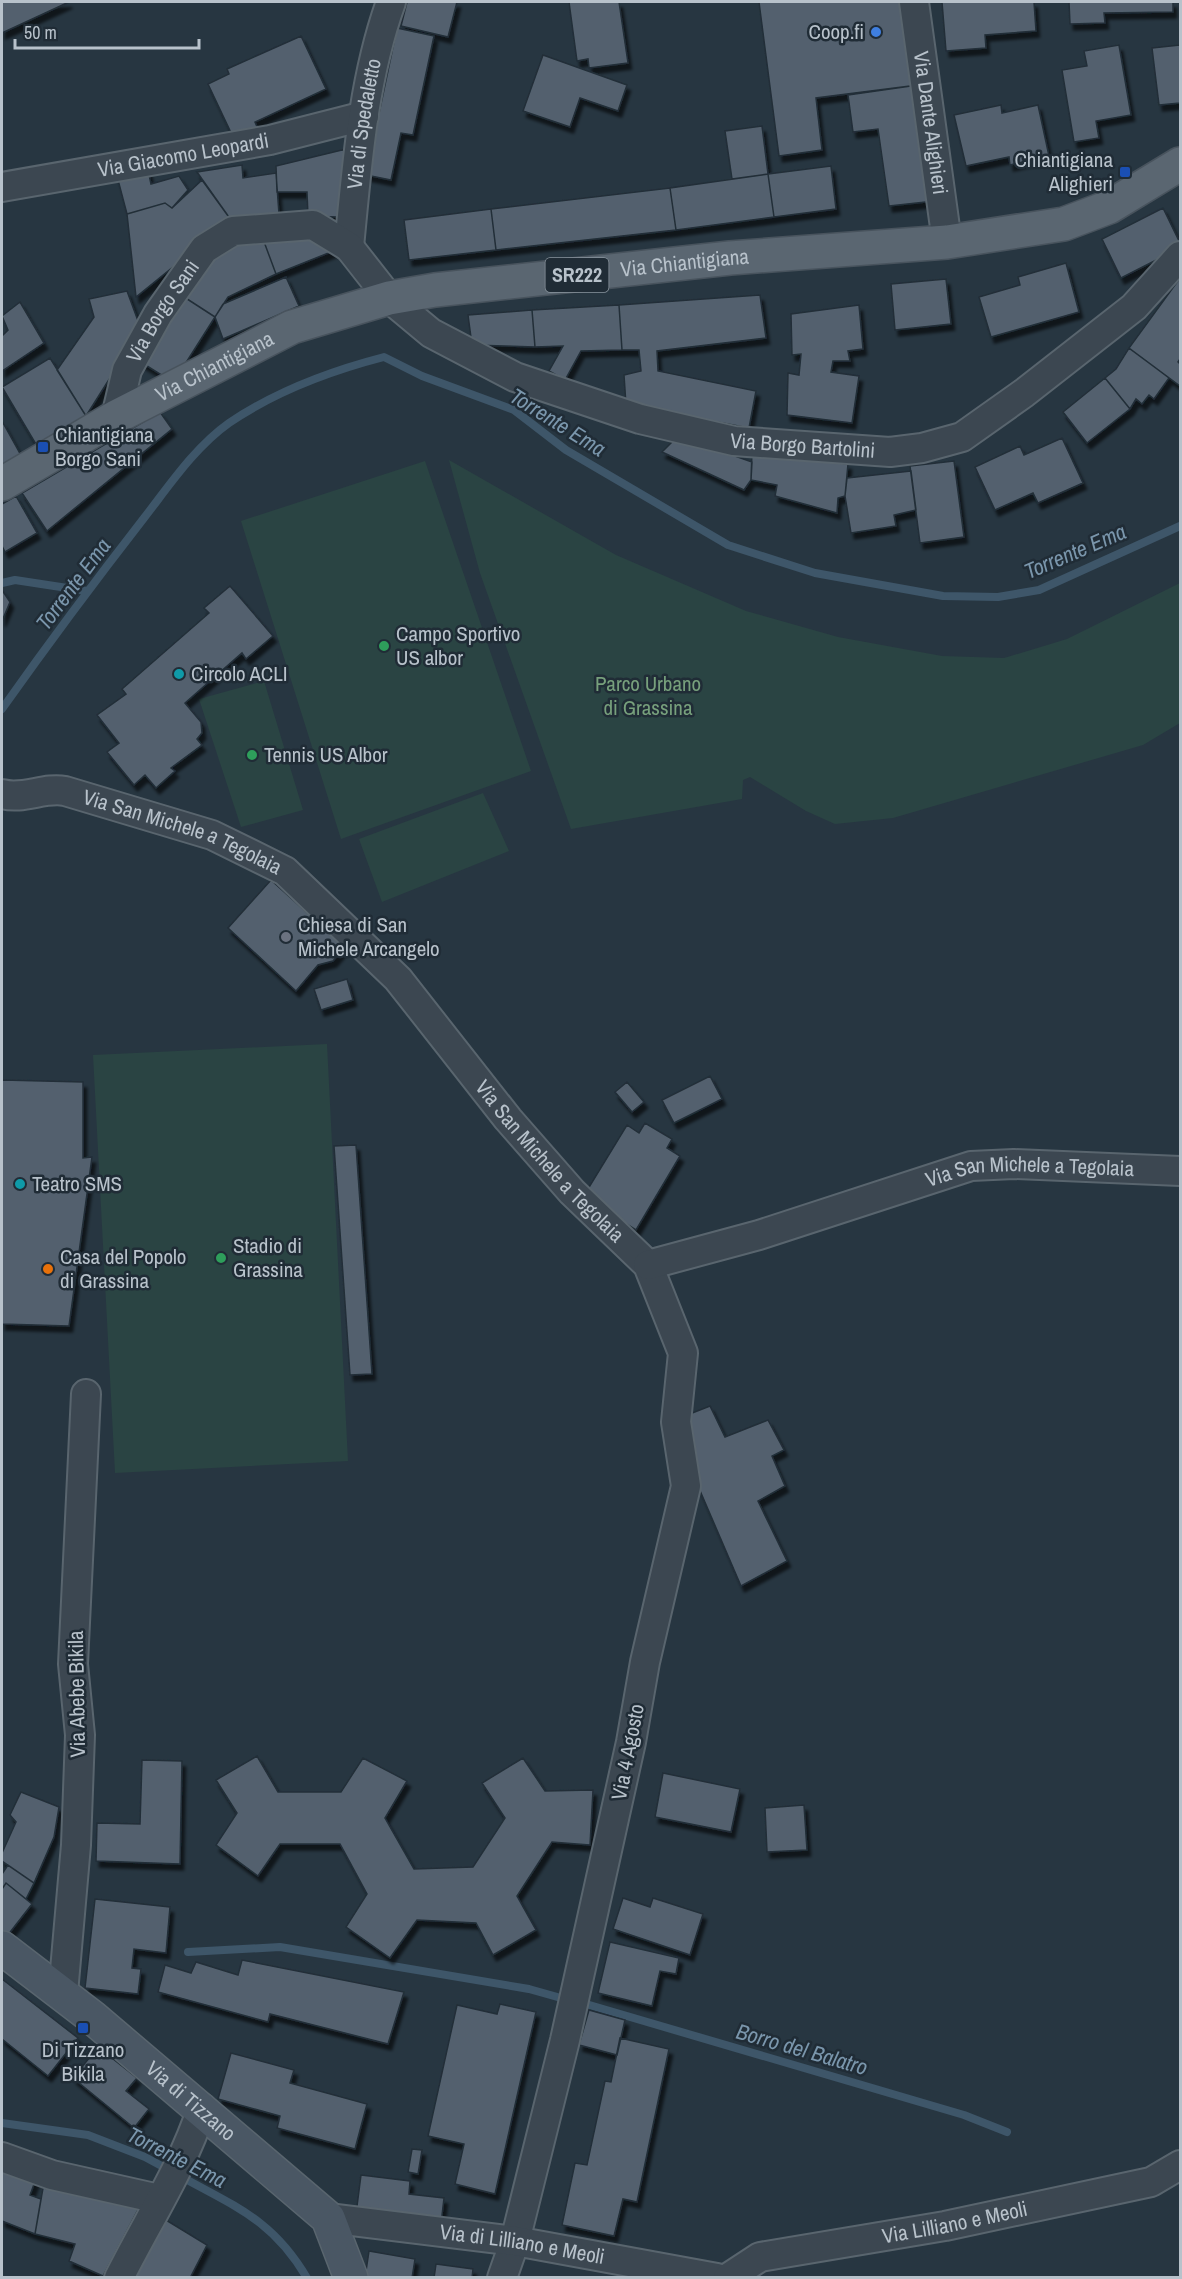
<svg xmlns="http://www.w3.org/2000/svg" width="1182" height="2279" viewBox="0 0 1182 2279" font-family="'Archivo Narrow',sans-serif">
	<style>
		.green { fill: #2a4443 }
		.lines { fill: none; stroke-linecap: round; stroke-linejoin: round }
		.stream { stroke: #3e5669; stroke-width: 8 }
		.building { fill: #53616e; stroke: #222e38; stroke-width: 1.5; filter: url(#shadow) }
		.street-casing { stroke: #59656e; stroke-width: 32 }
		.secondary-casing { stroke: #59656e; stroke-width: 36 }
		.primary-casing { stroke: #48535d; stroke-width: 36 }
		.street { stroke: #3c4751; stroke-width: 28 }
		.secondary { stroke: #4a5764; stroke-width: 33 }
		.primary { stroke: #5a6671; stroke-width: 33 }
		.shop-dot { fill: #3f7fe0; stroke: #202c36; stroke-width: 2 }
		.transit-dot { fill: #1a4fb4; stroke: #202c36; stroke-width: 2 }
		.leisure-dot { fill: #2e9e5b; stroke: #202c36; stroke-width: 2 }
		.culture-dot { fill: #0f9aa8; stroke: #202c36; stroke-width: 2 }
		.worship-dot { fill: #6b7280; stroke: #202c36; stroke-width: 2 }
		.food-dot { fill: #e8710a; stroke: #202c36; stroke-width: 2 }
		.labels { text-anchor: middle; stroke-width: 5; stroke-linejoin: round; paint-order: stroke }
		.shield { fill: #202c36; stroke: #8a959e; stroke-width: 1.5 }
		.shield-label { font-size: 20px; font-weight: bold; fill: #b8c2cb }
		.poi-label { font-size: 21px; fill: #b8c2cb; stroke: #202c36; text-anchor: start }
		.street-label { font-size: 21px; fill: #b8c2cb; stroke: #202c36 }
		.park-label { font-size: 21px; fill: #77a07c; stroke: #202c36 }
		.water-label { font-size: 22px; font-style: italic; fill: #7a96ac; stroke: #202c36 }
	</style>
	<defs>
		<filter id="shadow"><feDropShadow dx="3.5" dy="6" stdDeviation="1.5" flood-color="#0009"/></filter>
	</defs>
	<rect width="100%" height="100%" fill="#273641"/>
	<path class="green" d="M449,460L616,555L746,611L838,637L942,656L1004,658L1067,639L1180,583V723L1143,745L893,818L835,824L806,811L750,777L743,780L742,799L571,829L480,573Z
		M425,461L531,771L341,839L241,521Z
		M264,681L303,810L241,827L199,699Z
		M483,793L509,851L382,902L359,839Z
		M327,1044L348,1461L115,1473L93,1055Z"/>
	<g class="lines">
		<path class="stream" d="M2,583L15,580L87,591
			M2,709C48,644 95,581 144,518C169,486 195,447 229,423C276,391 330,371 384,357L422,376L514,410L566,450L728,545L815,573L943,596L998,597L1039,590L1180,526
			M188,1952L280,1947L529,1989L561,1998
			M586,2004L964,2115L1007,2132
			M2,2123L88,2135L145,2157L169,2170
			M180,2176C236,2207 273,2220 307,2278"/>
	</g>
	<path class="building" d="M2,2H69L2,33Z
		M407,2H457L448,37L401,26Z
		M569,2H619L628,63L589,68L588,59L577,61Z
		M759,2H907L918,85L816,98L822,150L779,156Z
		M942,2H1034L1036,31L985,35L986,48L946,51Z
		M1069,2H1173V12L1104,13L1105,23L1070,24Z
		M397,28L434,36L413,135L401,133L391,180L366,175Z
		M301,36L326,89L255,122L258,129L234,139L208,84L229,74L227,69Z
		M1119,45L1131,115L1096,121L1099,138L1074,142L1062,70L1087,66L1084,51Z
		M1180,45V103L1159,105L1152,48Z
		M543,55L627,85L618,111L580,98L570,127L523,111Z
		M918,85L935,201L889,206L878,129L853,132L848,95Z
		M1001,105L1002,113L1038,105L1049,156L1010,165L1009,157L966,166L954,115Z
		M762,126L768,174L732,179L725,131Z
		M346,149L338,217L308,216L307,192H277L276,166Z
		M242,165L243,178L276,173L279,214L231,220L197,172Z
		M831,166L836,209L774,217L768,174Z
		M148,170L151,184L179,176L188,190L172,208L165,203L127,214L117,176Z
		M768,174L774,217L676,230L670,188Z
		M202,180L231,220L136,297L127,214L165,203L172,208Z
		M670,188L676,230L496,250L491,209Z
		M1163,208L1180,243V248L1121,278L1102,239Z
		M491,209L496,250L409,260L404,220Z
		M302,235L336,250L276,274L263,239Z
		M263,239L276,274L228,297L215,317L181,295L204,262L229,247Z
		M1066,263L1079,312L991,337L979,297L1020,285L1018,277Z
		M286,277L299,306L223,339L215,317L223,304Z
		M1180,278V359L1178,362L1180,364V386L1129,348Z
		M946,279L951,324L895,330L891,284Z
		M127,291L141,329L86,416L57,370L94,317L89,299Z
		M181,295L215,317L182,369L163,376L139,361Z
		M760,295L766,338L657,351L658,371L756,391L749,428L626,405L624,375L641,371L639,350H622L619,305Z
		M20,302L44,343L2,371V336L8,330L2,316Z
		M619,305L622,350L581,351L565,380L549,371L563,346L535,347L532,310Z
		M859,305L863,349L848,351L850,361H833L831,372L859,376L852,423L787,415L788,373L799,375L801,354L792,355L791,314Z
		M532,310L535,347L472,345L468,315Z
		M1129,348L1169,378L1154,399L1149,395L1142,404L1136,399L1130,409L1105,378L1116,369Z
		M50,358L86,416L37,446L2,387Z
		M1105,378L1130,409L1087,443L1063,412Z
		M160,412L172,429L47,531L22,493Z
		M2,421L23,459L2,471Z
		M678,436L752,462L751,480L744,490L662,452Z
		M1062,438L1083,483L1038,503L1033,493L995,510L975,467L1020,446L1024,455Z
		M752,452L848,464L845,496L838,498L837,513L775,496L777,485L751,480Z
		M954,461L964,537L920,543L910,466Z
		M911,471L916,510L894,515L896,526L851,533L845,496L847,478Z
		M16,496L37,533L5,552L2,546V504Z
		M230,586L273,636L246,659L242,653L185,703L201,722L202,733L197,739L202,745L171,768L175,771L156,788L145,775L134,785L107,752L119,743L97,715L126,694L122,689L209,613L204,608Z
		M2,590L10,602L2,621Z
		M271,880L345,947L333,961L318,965L296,991L228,928Z
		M347,979L353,1000L321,1010L314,989Z
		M710,1076L722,1099L674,1123L662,1100Z
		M2,1080L83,1082V1158L92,1157L69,1326L2,1324Z
		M627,1082L644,1102L632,1112L615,1092Z
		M645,1123L672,1139L667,1148L680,1156L636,1230L583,1197L627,1125L639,1133Z
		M356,1145L372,1374L350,1375L334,1146Z
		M710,1406L725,1437L768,1420L784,1450L772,1456L785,1486L758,1501L787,1561L741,1586L695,1479L682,1417Z
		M257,1756L278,1792H341L363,1758L407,1781L385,1818L414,1869L473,1867L505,1818L482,1783L523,1758L545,1791L593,1790L590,1845L552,1842L517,1896L536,1930L493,1955L476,1923L417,1920L390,1958L346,1927L367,1894L340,1844H280L258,1876L216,1845L237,1813L216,1780Z
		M142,1760L182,1761L180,1864L96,1861L97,1823L140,1824Z
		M663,1773L740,1789L731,1832L655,1817Z
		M21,1792L59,1807L54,1837L34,1883L2,1861V1853L16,1822L10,1815Z
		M804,1805L807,1850L767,1852L765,1808Z
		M8,1865L34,1883L26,1899L6,1883L2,1889V1874Z
		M6,1883L32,1904L4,1940L2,1938V1889Z
		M623,1898L650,1907L653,1898L703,1914L690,1955L613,1929Z
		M95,1899L170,1907L166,1953L134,1949L132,1968L141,1969L138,1994L85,1988Z
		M610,1942L679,1958L676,1974L660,1971L652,2006L598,1993Z
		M242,1960L404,1992L388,2044L270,2014L268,2022L158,1992L165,1965L191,1973L196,1962L238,1975Z
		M2,1979L78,2038L48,2076L2,2039Z
		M500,2004L536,2012L495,2194L455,2184L464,2144L428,2136L457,2005L497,2014Z
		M589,2010L625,2020L617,2055L579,2045Z
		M620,2038L669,2049L637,2202L623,2199L614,2236L562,2225L575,2163L587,2165L605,2081L611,2082Z
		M98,2047L137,2078L126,2091L149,2109L134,2128L73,2078Z
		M231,2053L294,2070L290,2083L367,2104L355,2149L277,2128L280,2116L218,2099Z
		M412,2149L422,2150L418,2174L408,2172Z
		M2,2166L36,2179L30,2195L41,2199L35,2234L2,2221Z
		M361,2175L410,2181L409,2194L444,2198L441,2224L356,2214Z
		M43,2188L141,2204L103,2276L69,2261L75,2244L35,2234Z
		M166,2220L207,2245L190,2278H131Z
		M369,2251L415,2259L412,2278H365Z
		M436,2264L473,2269L472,2278H434Z"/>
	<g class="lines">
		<defs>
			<g id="street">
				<path id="s1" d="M914,2L947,242"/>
				<path id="s2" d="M2,187L270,140L364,116"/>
				<path id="s3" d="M349,247C357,165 363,80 391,2"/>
				<path id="s4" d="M116,417L127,370L158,314L204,249L233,231L313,225L349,247L389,298L431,333L515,377L640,419L734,441L890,452L922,448L962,437L1024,393L1134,307L1180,256"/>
				<path id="s5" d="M2,794C23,800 44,787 65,791L212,835L285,871L398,979L508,1119L572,1192L648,1265L683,1353L676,1422L686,1486L645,1662L631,1742L565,2040L515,2241L502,2278"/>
				<path id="s6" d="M648,1265L759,1235L971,1166L1014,1164L1180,1171"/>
				<path d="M63,1993L76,1845L80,1735L73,1664L86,1394"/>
				<path d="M2,2157L52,2175L159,2199"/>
				<path id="s7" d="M328,2218L515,2241L717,2278"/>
				<path d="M119,2278C147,2222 183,2167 202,2108"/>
				<path id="s8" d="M728,2278L760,2257L945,2226L1151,2182L1180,2165"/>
			</g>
			<g id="secondary">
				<path id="s9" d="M2,1948L92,2017L328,2218L351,2278"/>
			</g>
			<g id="primary">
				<path id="s10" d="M2,484L116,417L292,327L389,298L435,290L730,258L947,242L1064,224L1109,207L1180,164"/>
			</g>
		</defs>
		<use href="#street" class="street-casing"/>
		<use href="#secondary" class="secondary-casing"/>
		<use href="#primary" class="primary-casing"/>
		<use href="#street" class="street"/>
		<use href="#secondary" class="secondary"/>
		<use href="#primary" class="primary"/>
	</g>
	<circle class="shop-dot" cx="876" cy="32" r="6"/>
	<g class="transit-dot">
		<rect x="1119" y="166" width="12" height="12" rx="3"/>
		<rect x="37" y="441" width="12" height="12" rx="3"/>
		<rect x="77" y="2022" width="12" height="12" rx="3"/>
	</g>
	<g class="leisure-dot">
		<circle cx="384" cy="646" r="6"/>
		<circle cx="252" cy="755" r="6"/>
		<circle cx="221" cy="1258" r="6"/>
	</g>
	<g class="culture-dot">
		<circle cx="179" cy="674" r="6"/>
		<circle cx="20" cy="1184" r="6"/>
	</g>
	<circle class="worship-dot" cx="286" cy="937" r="6"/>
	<circle class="food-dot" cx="48" cy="1269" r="6"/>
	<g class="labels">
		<rect class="shield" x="545.5" y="258" width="63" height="34" rx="4.5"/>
		<g class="shield-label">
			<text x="577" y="282">SR222</text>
		</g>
		<g class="poi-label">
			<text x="864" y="39" text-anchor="end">Coop.fi</text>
			<text x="1113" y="167" text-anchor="end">Chiantigiana<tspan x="1113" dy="24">Alighieri</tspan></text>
			<text x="55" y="442">Chiantigiana<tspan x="55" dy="24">Borgo Sani</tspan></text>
			<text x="396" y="641">Campo Sportivo<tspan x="396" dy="24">US albor</tspan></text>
			<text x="191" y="681">Circolo ACLI</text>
			<text x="264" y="762">Tennis US Albor</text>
			<text x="298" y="932">Chiesa di San<tspan x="298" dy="24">Michele Arcangelo</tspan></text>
			<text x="32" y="1191">Teatro SMS</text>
			<text x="233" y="1253">Stadio di<tspan x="233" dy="24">Grassina</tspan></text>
			<text x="60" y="1264">Casa del Popolo<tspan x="60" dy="24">di Grassina</tspan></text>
			<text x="83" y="2057" text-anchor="middle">Di Tizzano<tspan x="83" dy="24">Bikila</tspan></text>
		</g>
		<g class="street-label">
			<text dy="7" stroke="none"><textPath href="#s1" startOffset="122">Via Dante Alighieri</textPath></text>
			<text dy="7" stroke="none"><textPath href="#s3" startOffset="124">Via di Spedaletto</textPath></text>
			<text dy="7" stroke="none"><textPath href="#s2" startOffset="184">Via Giacomo Leopardi</textPath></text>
			<text dy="7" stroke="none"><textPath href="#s10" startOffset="729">Via Chiantigiana</textPath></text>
			<text dy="7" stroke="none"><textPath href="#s4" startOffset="117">Via Borgo Sani</textPath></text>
			<text dy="7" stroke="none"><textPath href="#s10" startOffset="243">Via Chiantigiana</textPath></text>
			<text dy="7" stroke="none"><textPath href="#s4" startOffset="860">Via Borgo Bartolini</textPath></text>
			<text dy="7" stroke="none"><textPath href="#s5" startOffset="188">Via San Michele a Tegolaia</textPath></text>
			<text dy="7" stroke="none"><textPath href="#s5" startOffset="692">Via San Michele a Tegolaia</textPath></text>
			<text dy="7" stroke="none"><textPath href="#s6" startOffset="396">Via San Michele a Tegolaia</textPath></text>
			<text transform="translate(77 1694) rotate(-91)" y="7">Via Abebe Bikila</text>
			<text transform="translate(628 1752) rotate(-79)" y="7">Via 4 Agosto</text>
			<text dy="7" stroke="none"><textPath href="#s9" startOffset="243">Via di Tizzano</textPath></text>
			<text dy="7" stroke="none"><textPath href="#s8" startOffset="236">Via Lilliano e Meoli</textPath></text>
			<text dy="7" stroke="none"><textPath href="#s7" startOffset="196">Via di Lilliano e Meoli</textPath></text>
		</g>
		<g class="park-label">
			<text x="648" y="691">Parco Urbano<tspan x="648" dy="24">di Grassina</tspan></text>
		</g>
		<g class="water-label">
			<text transform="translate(558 422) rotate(32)" y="8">Torrente Ema</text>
			<text transform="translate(1075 551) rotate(-23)" y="8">Torrente Ema</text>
			<text transform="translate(73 584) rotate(-53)" y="8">Torrente Ema</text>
			<text transform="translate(802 2049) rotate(16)" y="8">Borro del Balatro</text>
			<text transform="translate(177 2157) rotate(27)" y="8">Torrente Ema</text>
		</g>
	</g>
	<rect width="1182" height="2279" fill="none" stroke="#b8c2cb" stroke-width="6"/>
	<path d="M15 39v9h184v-9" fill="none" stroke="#b8c2cb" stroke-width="3"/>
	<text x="24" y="39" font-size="18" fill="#b8c2cb" stroke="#202c36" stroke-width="4.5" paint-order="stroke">50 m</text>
</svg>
